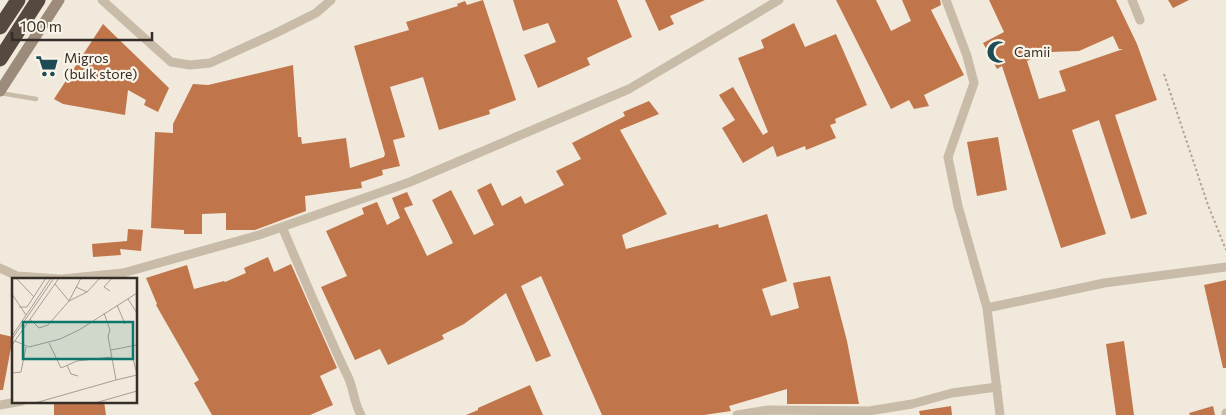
<svg xmlns="http://www.w3.org/2000/svg" width="1226" height="415" viewBox="0 0 1226 415" font-family="Commissioner,sans-serif">
	<style>
		.building { fill: #c0764a; fill-rule: evenodd }
		.lines { fill: none; stroke-linecap: round; stroke-linejoin: round }
		.path { stroke: #b4a592; stroke-width: 2; stroke-dasharray: 2.5 2.5; stroke-linecap: butt }
		.lane { stroke: #c8bba8; stroke-width: 4.5 }
		.street { stroke: #c8bba8; stroke-width: 9 }
		.secondary { stroke: #9c8a7a; stroke-width: 11 }
		.highway { stroke: #56493f; stroke-width: 15 }
		.labels { text-anchor: middle; stroke-width: 4.5; stroke-linejoin: round; paint-order: stroke }
		.poi-label { font-size: 14px; fill: #352e28; stroke: #f9f3e8; text-anchor: start }
		.inset-road { fill: none; stroke: #a69e94; stroke-width: 1 }
		.view { fill: #0f766e; fill-opacity: 0.15; stroke: #0f766e; stroke-width: 2.5 }
		.inset-edge { fill: none; stroke: #352e28; stroke-width: 2.5 }
	</style>
	<rect width="100%" height="100%" fill="#f1e9dc"/>
	<path class="building" d="M483,0L516,100L489,110L490,114L439,130L423,77L390,87L405,137L393,140L400,166L382,170L383,175L361,182L362,188L305,196L306,211L255,230H226V213L202,214V234H184V230L151,228L155,132L173,133V124L193,84L208,85L293,65L298,137H301L302,144L346,138L350,168L384,157L385,154L354,46L409,30L406,22L458,6L457,4L465,1L467,5Z
		M513,0H617L632,37L587,58L590,65L538,88L524,55L556,42L548,23L523,31Z
		M645,0H705L670,16L674,24L659,31Z
		M836,0H876L891,31L911,21L902,0H940L941,5L931,10L964,75L924,95L929,106L914,109L909,100L891,109Z
		M989,0H1116L1137,44L1157,100L1115,115L1147,214L1131,219L1099,120L1072,130L1106,234L1061,248L1002,66L997,69L983,43L1004,32ZM1113,36L1119,49H1123L1059,71L1066,91L1039,99L1027,61L1050,50L1051,52L1079,51Z
		M1168,0H1189L1173,8Z
		M794,23L805,47L836,34L867,105L835,119L836,123L830,125L836,138L806,150L805,146L777,157L773,146L743,163L722,128L735,120L719,95L733,87L763,135L768,132L738,58L764,48L761,40Z
		M103,24L169,88L158,112L144,105L146,100L128,90L125,115L63,104L54,99Z
		M649,101L659,114L620,130L667,214L622,235L626,249L718,224L719,228L767,214L787,281L762,289L771,316L799,308L793,283L830,276L847,341L859,404H787V389L729,406L731,411L704,415H602L541,276L521,286L551,356L536,362L506,293L464,324L442,335L444,339L388,365L380,349L355,360L321,287L347,276L326,231L364,214L362,208L377,202L387,225L400,218L392,198L407,192L413,205L404,208L427,256L453,243L432,200L451,190L474,235L494,225L477,190L491,183L502,206L521,196L525,204L564,185L556,171L581,159L572,143L625,116L623,112Z
		M998,137L1007,190L977,196L967,142Z
		M128,229L143,230L141,251L120,249L121,255L93,257L92,244L127,241Z
		M268,257L274,272L291,264L337,368L320,376L333,405L310,415H212L194,383L199,380L156,305L157,304L146,278L187,265L194,289L224,281L225,282L246,273L244,268Z
		M1226,280V368H1223L1204,285Z
		M0,334L13,337L3,390H0Z
		M1124,341L1134,415H1116L1106,344Z
		M530,385L543,415H466L478,410V408Z
		M54,401H104L106,415H54Z
		M951,406L952,415H920L919,411Z
		M1213,406L1215,415H1190L1189,413Z"/>
	<g class="lines">
		<path class="path" d="M1164,74L1208,205L1226,250"/>
		<path class="lane" d="M0,93L36,99"/>
		<path class="street" d="M102,0L171,62L190,65L210,63L276,33L316,13L331,0
			M946,0L967,56L974,83L948,157L958,206L987,308L1000,415
			M1132,0L1140,20
			M282,227C304,278 325,329 349,379C354,391 354,403 361,415
			M0,268L17,276L60,279
			M62,279L123,273L259,235L410,182L629,89L779,0
			M987,308L1104,283L1226,267
			M0,405L22,401
			M1226,413V414
			M737,415L768,410L869,411L912,404L952,393L997,387"/>
		<path class="secondary" d="M0,91L59,0"/>
		<path class="highway" d="M0,27L18,0
			M0,59L38,0"/>
	</g>
	<defs>
		<symbol id="mosque-bare" viewBox="-9 -9 18 18"><path d="M3.5-4.9A6 6 0 1 0 3.5 4.9A5 5 0 1 1 3.5-4.9Z" fill="#1f4b55" stroke="#f9f3e8" stroke-width="2.5" paint-order="stroke"/></symbol>
		<symbol id="supermarket-bare" viewBox="-9 -9 18 18"><path d="M-6-5.5h2.5l.6 2H6L4.5 2H-2.5L-4.4-4H-6ZM-1.5 3.2a1.3 1.3 0 1 0 .1 0ZM3 3.2a1.3 1.3 0 1 0 .1 0Z" fill="#1f4b55" stroke="#f9f3e8" stroke-width="2.5" paint-order="stroke"/></symbol>
	</defs>
	<g fill-rule="evenodd">
		<use href="#mosque-bare" x="982" y="36" width="32" height="32"/>
		<use href="#supermarket-bare" x="31" y="50" width="32" height="32"/>
	</g>
	<g class="labels">
		<g class="poi-label">
			<text x="1014" y="57">Camii</text>
			<text x="64" y="63">Migros<tspan x="64" dy="16">(bulk store)</tspan></text>
		</g>
	</g>
	<g transform="translate(12 278)">
		<rect width="125" height="125" fill="#f1e9dc"/>
		<path class="inset-road" d="M4,0L22,19M43,6L57,23L69,0M64,9L75,14L88,0M98,13L92,9L100,0M0,16L14,37M116,21L125,35M105,27L113,46M7,29H15L34,0M92,35L98,52L96,58L104,102L125,97M18,41L27,50L36,47L57,23L75,14M0,58L39,0M0,61L42,0M3,63L17,69L48,61L67,52L125,15M37,65L49,90L65,83L100,79M0,67L47,0M99,72L125,67M121,81L125,96M55,87L59,96L66,98M0,95L9,94L14,69M23,125L104,102M83,125L125,113"/>
		<path class="view" d="M11,44H121V81H11Z"/>
		<rect width="125" height="125" class="inset-edge"/>
	</g>
	<path d="M12 32v8h140v-8" fill="none" stroke="#352e28" stroke-width="2.5"/>
	<text x="20" y="32" font-size="15" fill="#352e28" stroke="#f9f3e8" stroke-width="4" paint-order="stroke">100 m</text>
</svg>
